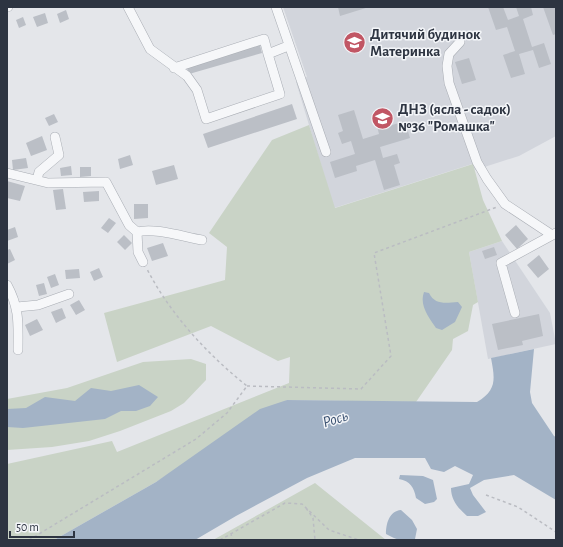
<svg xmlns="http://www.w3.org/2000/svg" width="563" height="547" viewBox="0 0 563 547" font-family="'Alegreya Sans',sans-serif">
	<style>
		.built { fill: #d2d5dc }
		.green { fill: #c9d3c6 }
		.water { fill: #a3b3c6 }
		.building { fill: #bbbfc6 }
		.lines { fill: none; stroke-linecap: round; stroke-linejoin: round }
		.minor-casing { stroke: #a9adb4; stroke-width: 10 }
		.path { stroke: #babcc2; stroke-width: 1.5; stroke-dasharray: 3 3; stroke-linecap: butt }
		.minor { stroke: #f6f7f9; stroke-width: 9 }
		.labels { text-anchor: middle; stroke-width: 3; stroke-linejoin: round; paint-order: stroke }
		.poi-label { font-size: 15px; font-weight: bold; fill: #2d3441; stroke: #f3f5f8; text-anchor: start }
		.water-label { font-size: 16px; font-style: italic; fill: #3b5271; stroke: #f3f5f8 }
	</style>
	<rect width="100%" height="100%" fill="#e4e6ea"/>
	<path class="built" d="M283,7H556V136L519,156L475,170L472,164L334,208L296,82L307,77Z
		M502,241L550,313L556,344L488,359L469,252Z"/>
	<path class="green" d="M309,125L335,208L473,164L483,200L502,241L469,252L478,302L473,305L468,331L453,339L452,350L416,402L287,400L156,482L54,540H7V464L112,441L117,452L289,383L290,357L278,361L211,326L117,362L104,313L225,280L227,247L209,233L272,140Z
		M191,359L206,364V380L184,403L171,411L120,431L89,441L52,447L7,450V399L67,388L143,362Z
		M315,483L386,540H213Z"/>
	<path class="water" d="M424,292L429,293C435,305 445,303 458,302L462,307L455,322L442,330L436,328C429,318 419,305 424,292Z
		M534,349L530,392L532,403L554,436L556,437V500L514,475L484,480L470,488L473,495L486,512L478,516H467C458,508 451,500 451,488L469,484L473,475L455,466L444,472L431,469L425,458H355L307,478L236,516L195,540H54L156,482L260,409L287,400L477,402C497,390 495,379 491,358Z
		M139,385L158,397L150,406L136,411H121L105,419L23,428L7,427V409L26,408L45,397L75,401L91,388L111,391Z
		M400,475L423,476L433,480L437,499L434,502L425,504L416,498C414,487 410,481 399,479Z
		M401,510L412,520L417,529L415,539C405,543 395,539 386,534C386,524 389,511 401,510Z"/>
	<path class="building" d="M338,7H369L340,16Z
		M488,7H503L508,20L519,16L516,7H531L533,15L523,19L532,47L544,43L551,64L539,68L533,50L519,54L525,74L511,78L503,55L515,51L507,27L496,30Z
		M543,7H556V34L553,35Z
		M66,10L69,19L60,23L57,14Z
		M45,13L48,23L37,27L33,17Z
		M23,17L26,25L19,28L16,20Z
		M260,45L262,53L189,74L186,66Z
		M469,58L476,80L462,84L455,62Z
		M292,104L297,119L208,148L203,134Z
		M354,110L363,139L379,134L377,126L388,123L389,126L405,121L410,138L380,147L383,158L397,154L400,163L394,165L400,185L384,190L375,160L356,166L357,171L335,178L330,162L355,154L351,141L342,144L338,133L343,131L338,115Z
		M54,114L58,122L49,126L45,118Z
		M42,136L47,150L31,156L26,143Z
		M130,155L133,165L120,169L118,159Z
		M26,158L28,168L13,170L12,160Z
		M174,165L178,179L156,185L152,171Z
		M71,166L72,175L61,176L60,168Z
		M80,167H91V176L80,177Z
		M7,181L25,186L20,201L7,198Z
		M63,189L66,209L56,210L53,190Z
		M99,191V201L84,202L83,192Z
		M134,204H148V218L134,219Z
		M109,218L116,223L108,233L101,228Z
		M516,225L528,239L517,249L505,235Z
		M15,227L18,237L7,241V230Z
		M124,235L132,243L125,250L117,242Z
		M163,243L168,256L152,261L147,248Z
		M494,247L497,255L485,259L482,251Z
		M10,249L15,260L7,264V250Z
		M539,255L549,269L538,278L527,265Z
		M99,268L103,277L94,281L90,272Z
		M79,269L80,278L66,279L65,270Z
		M55,274L59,285L51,288L47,277Z
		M44,283L47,294L39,296L36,285Z
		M79,300L85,310L76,315L70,305Z
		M62,308L66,318L56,323L51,312Z
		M539,314L543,336L522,341L523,345L498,350L492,324Z
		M37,319L43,330L30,336L25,325Z"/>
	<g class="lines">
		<defs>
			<path id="minor" d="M7,7H8
				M128,7L150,49L187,76L197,90L206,119L280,94L268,54L288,46
				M276,7L326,152
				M460,42L449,54L447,66L449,83L477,162L487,179L505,204L552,235
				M174,68L264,39L268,54
				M7,173L48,183L106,182L129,225L137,232L138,252L143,262
				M37,180L39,172L59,155L55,137
				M137,232C154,227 184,237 202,240
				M7,285C20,309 18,324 18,350
				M17,307L38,305L69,294
				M515,313L501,263L556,233"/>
		</defs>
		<use href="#minor" class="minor-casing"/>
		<path class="path" d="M247,386L361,389L391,356L374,253L497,207
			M486,495L518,507L556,532
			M306,508L313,518L315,540
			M231,533L232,540
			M29,540L196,439L227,413L247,386C208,355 170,314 147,269
			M220,540L285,503L302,504L329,530L359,540"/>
		<use href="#minor" class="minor"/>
	</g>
	<defs>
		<symbol id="school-disc" viewBox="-11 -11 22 22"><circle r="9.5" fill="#c15664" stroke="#f3f5f8"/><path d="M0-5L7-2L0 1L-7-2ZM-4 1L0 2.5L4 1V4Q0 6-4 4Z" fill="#fff"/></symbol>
	</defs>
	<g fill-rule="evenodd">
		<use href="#school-disc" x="342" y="30" width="25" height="25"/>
		<use href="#school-disc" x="370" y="106" width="25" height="25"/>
	</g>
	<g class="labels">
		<g class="poi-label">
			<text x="370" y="39">Дитячий будинок<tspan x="370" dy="17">Материнка</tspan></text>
			<text x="398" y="114">ДНЗ (ясла - садок)<tspan x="398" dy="17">№36 "Ромашка"</tspan></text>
		</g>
		<g class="water-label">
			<text transform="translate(335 418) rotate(-17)" y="6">Рось</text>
		</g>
	</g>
	<rect width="563" height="547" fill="none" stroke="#2d3441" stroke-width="16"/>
	<path d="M10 531v6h64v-6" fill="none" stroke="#2d3441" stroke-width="2"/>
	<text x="16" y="531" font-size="12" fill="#2d3441" stroke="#f3f5f8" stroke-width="3" paint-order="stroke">50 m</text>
</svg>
